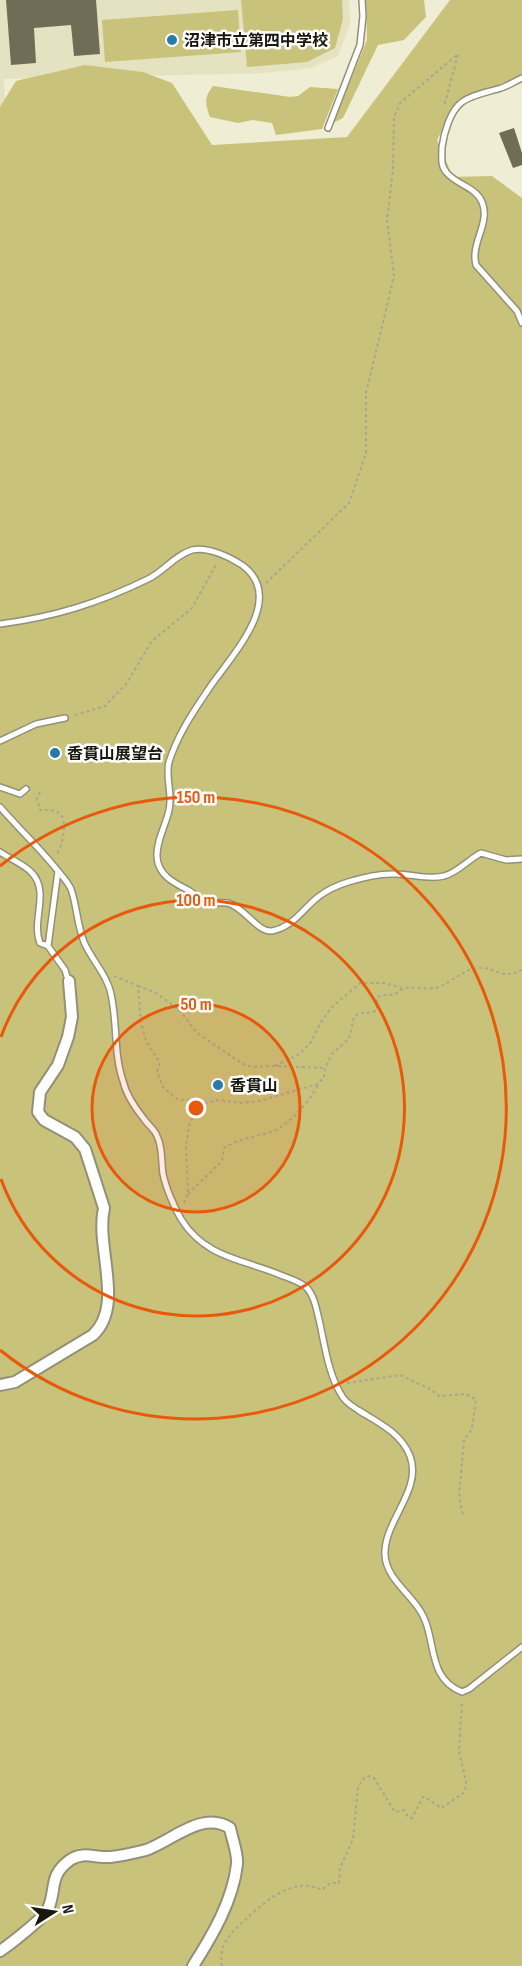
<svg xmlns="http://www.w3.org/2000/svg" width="522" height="1966" viewBox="0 0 522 1966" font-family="'Sofia Sans Condensed','Noto Sans JP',sans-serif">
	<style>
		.built { fill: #e4e2c0 }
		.green { fill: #c9c27b }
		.building { fill: #6f6d56 }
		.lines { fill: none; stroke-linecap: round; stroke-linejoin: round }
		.service-casing { stroke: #929078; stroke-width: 8 }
		.minor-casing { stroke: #929078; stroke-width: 14 }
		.path { stroke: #a8a692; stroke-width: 2; stroke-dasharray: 3 3; stroke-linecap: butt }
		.service { stroke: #fff; stroke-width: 5 }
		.minor { stroke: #fff; stroke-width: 10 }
		.ring { fill: none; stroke: #e8590c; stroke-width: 3 }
		.poi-dot { fill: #287aab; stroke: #fff; stroke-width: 2 }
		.labels { text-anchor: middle; stroke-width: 5; stroke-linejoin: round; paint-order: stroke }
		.poi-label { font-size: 16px; font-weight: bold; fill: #18180e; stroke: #fff; text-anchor: start }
		.centre { fill: #e8590c; stroke: #fff; stroke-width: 3 }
		.ring-label { font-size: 18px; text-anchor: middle; font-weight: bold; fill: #e8590c; stroke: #fff; stroke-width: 5; stroke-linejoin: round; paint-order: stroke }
	</style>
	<rect width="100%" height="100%" fill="#efedd3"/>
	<path class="built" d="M0,0H349L350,24L338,56L311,68L264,73L4,79L5,107L0,108Z"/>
	<path class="green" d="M241,0H342L343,19L335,48L307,62L247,67Z
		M366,0H424L426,17L404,40L378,45L343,118L333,123L367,40Z
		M450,0H522V74L503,84L459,99L437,140L453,177L492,176L522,198V1966H0V107L16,81L85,65L143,72L172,83L212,145L347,137Z
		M238,10L241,52L105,62L102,20Z
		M213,86L290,97L298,96L310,87L338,89L322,129L276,135L272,123L253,120L238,123L210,117C205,104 204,97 213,86Z"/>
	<path class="building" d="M6,0H96L100,54L74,56L71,25L34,28L36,63L11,65Z
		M514,128L522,153V165L513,168L499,133Z"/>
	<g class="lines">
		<defs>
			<path id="service" d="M522,78C515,81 508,86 501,88C489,92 473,94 462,102C450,111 444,133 442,147C442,157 440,166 447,173C457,185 476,187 482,202C491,223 470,243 476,265L517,311L522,323
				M328,128L360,45L363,16L362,0
				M0,624C54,617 99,603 148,579C163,572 175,555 192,550C207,546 230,557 242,565C289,599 228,659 208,690C193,712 177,736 169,762C165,778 173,794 169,810C166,825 156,841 157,857C158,875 174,883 188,890C195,894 200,900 209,902C215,904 222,902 228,903C244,907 258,933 272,931C293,927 303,909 318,897C326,891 338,885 348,882C364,877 379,873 396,874C411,874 429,880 444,876C457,873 469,859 481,853L506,860L522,859
				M0,741L36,724L65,718
				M0,787L20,794L26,789
				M0,807C19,829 40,848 58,871C63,877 68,882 71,889C77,906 77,925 84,942C91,959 105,972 110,990C118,1020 113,1052 123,1081C126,1094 136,1109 144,1119C148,1125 155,1130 157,1136C163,1148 161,1161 163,1174C166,1188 174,1207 181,1219C206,1259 244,1259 283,1276C291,1279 301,1282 307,1288C315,1297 317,1312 320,1324C325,1347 329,1376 342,1396C345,1402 352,1406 358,1410C379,1423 401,1433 410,1456C423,1490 383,1522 385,1555C386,1577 408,1592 419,1609C438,1636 425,1678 462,1692L469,1689L522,1647
				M0,852C10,859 24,864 32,873C50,892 31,921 40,943L48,946L58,871
				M48,946L65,970L68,980"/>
			<path id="minor" d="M0,1385L15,1382L93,1335C125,1305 95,1247 104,1208L85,1149L75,1137L44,1120L38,1112L40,1092L58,1065L68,1037L72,1017L69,981
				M0,1951C9,1945 44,1918 48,1909C57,1889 48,1876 70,1860C83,1851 95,1858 110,1857C122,1856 134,1853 146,1850C172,1841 202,1810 230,1828C232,1839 238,1853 237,1864C233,1901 212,1936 193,1966"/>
		</defs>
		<use href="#service" class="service-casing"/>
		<use href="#minor" class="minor-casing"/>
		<path class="path" d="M266,583L349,503L366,453V393L394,276L387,220L393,169L394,117L400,103L458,54L444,107
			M75,715L105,706L127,683L151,642L192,608L217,563
			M40,792L37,799L40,810C45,810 54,809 59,813C69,820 62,846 57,854
			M114,976L138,986L141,1023L146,1041L160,1063L157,1072L163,1087L177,1099L193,1101L202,1104L218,1100L241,1103L259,1101L318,1084L324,1077L325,1068L332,1054L349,1039L354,1017C361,1010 369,1015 377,1010V997C383,995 389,995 395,994C398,993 400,990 403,989C412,985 426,990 435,988C451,984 461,970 477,968C496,966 500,981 522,970
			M138,986L154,992L163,998L180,1011L197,1033L243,1064L252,1067L275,1066L325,1068
			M275,1066L300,1054L311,1042L321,1022L332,1007L360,983H385L402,988
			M188,1194L222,1161L224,1148C239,1138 257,1137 273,1131C289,1125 312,1099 318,1084
			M184,1203L188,1194L186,1146L189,1126L191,1120L202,1111V1104
			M347,1383L400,1375L430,1389L439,1396L465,1394L476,1399L472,1429L464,1440L459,1497L463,1515
			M222,1966C221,1958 221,1950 225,1943C229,1934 237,1928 244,1921C263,1903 293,1875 322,1890L330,1883H339L340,1868L353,1839L358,1787L364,1778L368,1776L374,1778L393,1809L396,1812L404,1810L408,1817L412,1818L423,1797H425L441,1808L465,1792L466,1782L459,1751L462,1701"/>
		<use href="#service" class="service"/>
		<use href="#minor" class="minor"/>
	</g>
	<circle cx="196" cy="1108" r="104" fill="#e8590c" fill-opacity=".12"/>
	<g class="ring">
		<circle cx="196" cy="1108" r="104"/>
		<path d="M1 1037A208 208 0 1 1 1 1179"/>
		<path d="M0 866A311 311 0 1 1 0 1350"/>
	</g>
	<g class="poi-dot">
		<circle cx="172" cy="40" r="6"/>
		<circle cx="55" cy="753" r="6"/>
		<circle cx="218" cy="1085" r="6"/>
	</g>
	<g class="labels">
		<g class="poi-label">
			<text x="184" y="46">沼津市立第四中学校</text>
			<text x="67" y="759">香貫山展望台</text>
			<text x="230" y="1091">香貫山</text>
		</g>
	</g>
	<circle cx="196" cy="1108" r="9" class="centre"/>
	<g class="ring-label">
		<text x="196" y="803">150 m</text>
		<text x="196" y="906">100 m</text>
		<text x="196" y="1010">50 m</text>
	</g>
	<g transform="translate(54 1912) rotate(78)" stroke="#ffffff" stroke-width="4.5" paint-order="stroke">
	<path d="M0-4.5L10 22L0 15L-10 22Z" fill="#18180e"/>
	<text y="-9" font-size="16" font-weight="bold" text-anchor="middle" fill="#18180e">N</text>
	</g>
</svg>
